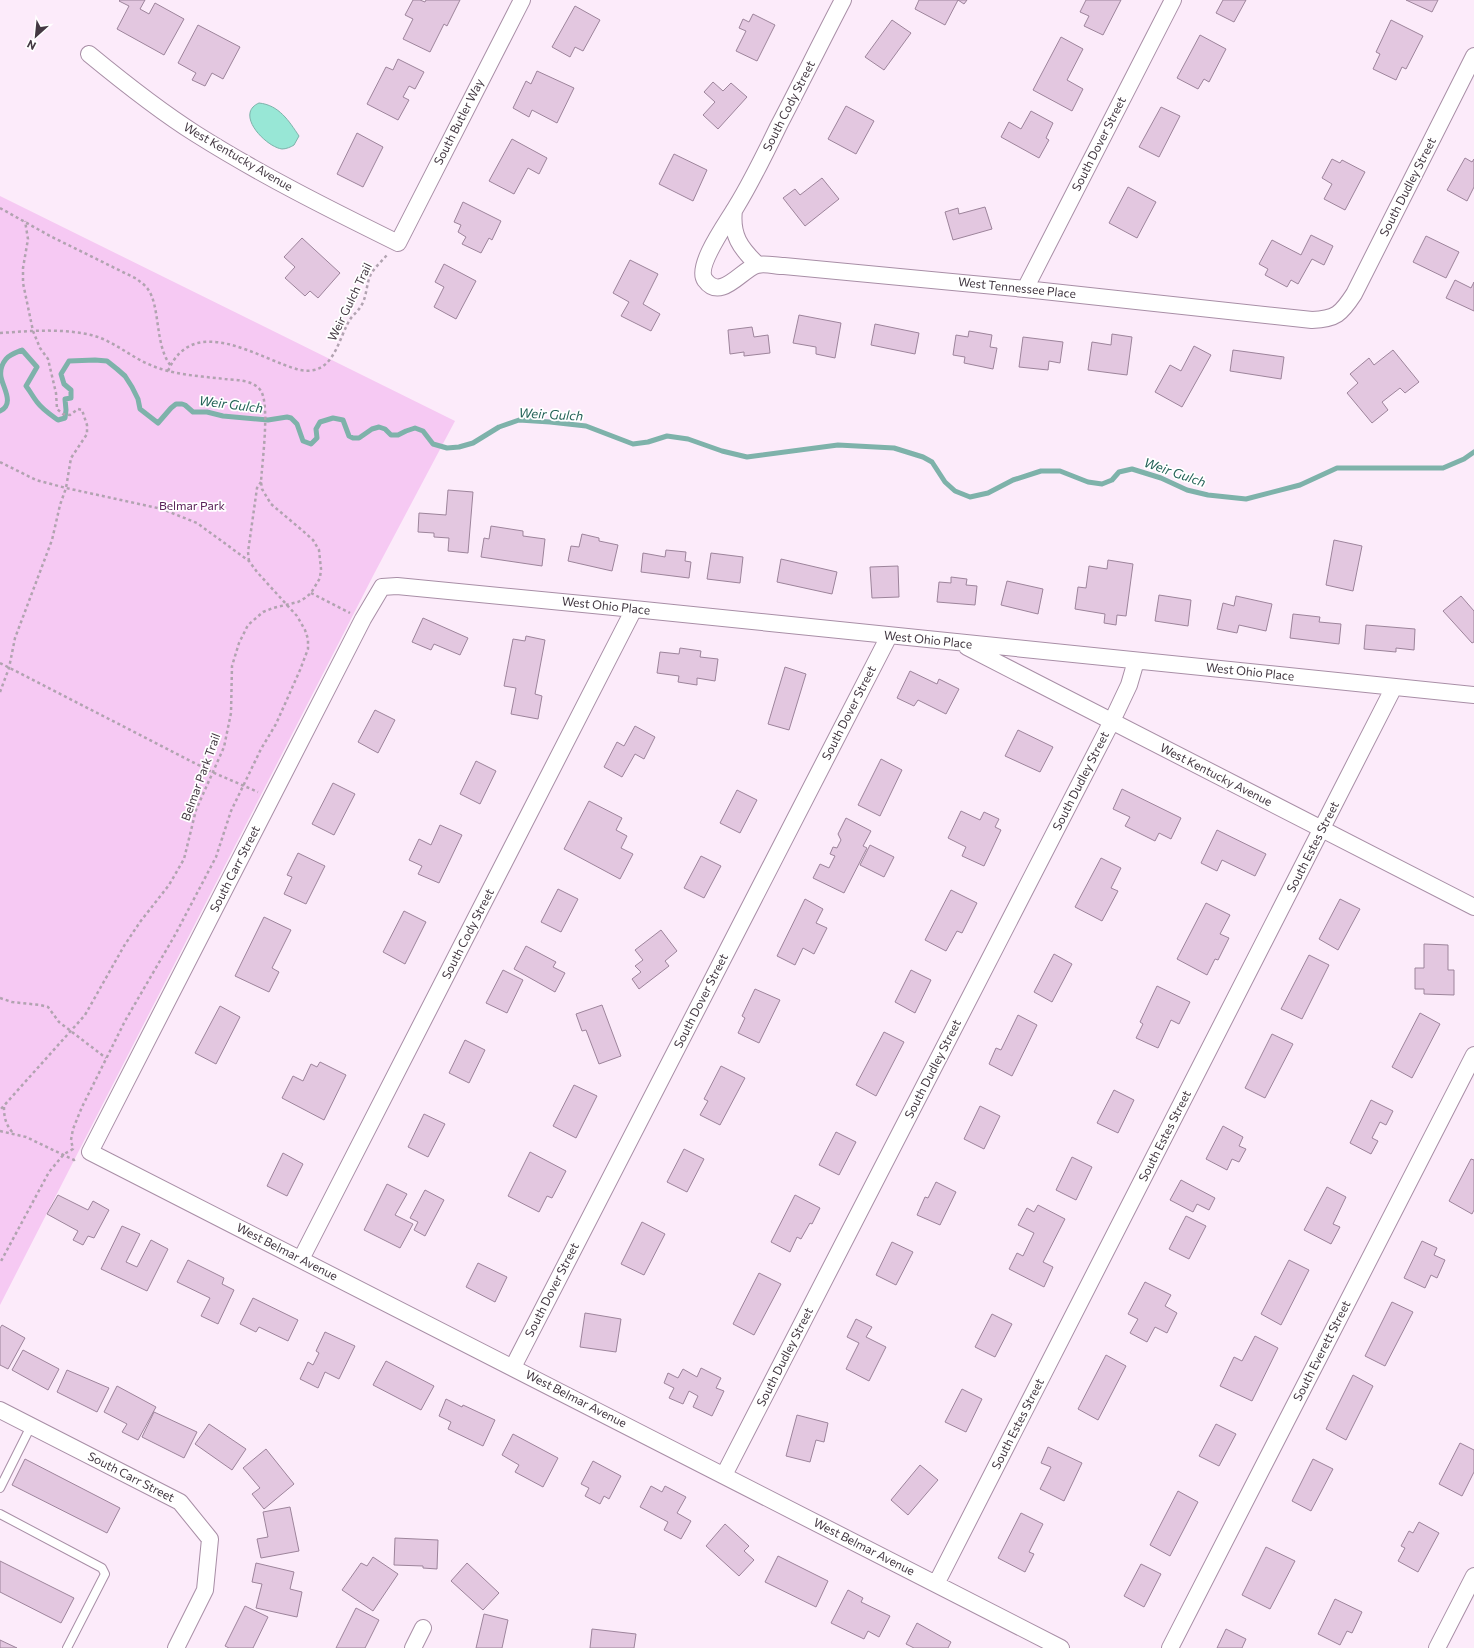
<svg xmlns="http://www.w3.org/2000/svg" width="1474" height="1648" viewBox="0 0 1474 1648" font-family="Commissioner,sans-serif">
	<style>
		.green { fill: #f6c9f3 }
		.water { fill: #98e7d6; stroke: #7eb2aa }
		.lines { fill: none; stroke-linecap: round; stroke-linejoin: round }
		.stream { stroke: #7eb2aa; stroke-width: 5 }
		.building { fill: #e3c7e0; stroke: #9d849b }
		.lane-casing { stroke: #a88ea6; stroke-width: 10 }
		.street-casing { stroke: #a88ea6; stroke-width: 18 }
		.path { stroke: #b1a3b0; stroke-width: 2.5; stroke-dasharray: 3 3; stroke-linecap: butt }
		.lane { stroke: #fff; stroke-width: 8 }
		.street { stroke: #fff; stroke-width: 16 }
		.labels { text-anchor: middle; stroke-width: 3.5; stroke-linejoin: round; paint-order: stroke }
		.street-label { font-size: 12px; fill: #433842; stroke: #fff }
		.park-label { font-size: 12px; fill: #592158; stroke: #fff }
		.water-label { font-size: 13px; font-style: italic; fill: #236257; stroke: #fff }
	</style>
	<rect width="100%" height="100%" fill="#fcebfa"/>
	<path class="green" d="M0,196L455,421L374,574L0,1305Z"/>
	<path class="water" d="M259,103C279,105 289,121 299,136L294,145C291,147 286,149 282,149C266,147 234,114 259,103Z"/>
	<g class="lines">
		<path class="stream" d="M0,411C15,404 3,388 1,377C0,371 2,364 6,359C9,355 17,352 22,350L37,367L26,386C30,391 33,397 37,402C43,410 51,415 58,420L65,418L66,410L65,399L71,398V390L64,384L61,374L69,361L95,360L107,361L117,369L125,376L132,387L138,399L140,409L158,423L171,408L176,404H182L185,405L193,412H207L223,416L268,420L287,417L291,418L297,424L303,441L311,444L317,438L316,429L320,422L333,418L343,420L349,436L353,438H359L372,429L379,427L385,429L391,435H398L406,431L415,428L423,431L433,444L447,448L459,447L473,443L499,427L519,420L550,422L586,426L633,444L648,442L667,436L688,439L722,451L747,457L838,445L894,448L923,457L932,462L945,482L955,491L970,497L988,493L1013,480L1041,471H1060L1088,482L1102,484L1112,480L1119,472L1132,469L1161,478L1187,490L1208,495L1246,499L1300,485L1337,468H1443L1464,459L1474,452"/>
	</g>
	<path class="building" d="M120,0H145L140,9L149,14L155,3L184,19L164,55L117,29L129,6L119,1Z
		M413,0H420L425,2L426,0H460L447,26L444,24L430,52L403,39L413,19L405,15Z
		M919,0H967L964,4L958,0L945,25L915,9Z
		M1086,0H1121L1103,35L1084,26L1089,16L1080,12Z
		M1223,0H1246L1234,22L1216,13Z
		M1406,0H1438L1432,12Z
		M575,6L600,20L583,51L575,47L570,57L552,47Z
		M753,14L775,25L757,61L736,51L746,31L739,28L743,19L749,22Z
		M892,20L911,33L884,70L865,57Z
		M1391,20L1423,36L1406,69L1402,67L1396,80L1373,69L1380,54L1376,52Z
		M198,25L240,47L223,79L212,73L205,86L192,80L196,73L178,63Z
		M1200,35L1226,49L1209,82L1204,79L1198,89L1177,78Z
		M1061,37L1083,49L1067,80L1083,89L1072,111L1033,90Z
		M398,59L424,72L415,89L409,86L403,97L409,100L398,120L367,104L386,67L393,70Z
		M537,71L574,88L557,123L532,110L529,117L513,108L526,81L531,84Z
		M713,82L723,91L731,83L747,97L718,129L703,115L715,102L704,92Z
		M846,106L874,121L856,154L828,139Z
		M1161,107L1180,116L1159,157L1139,147Z
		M1031,111L1053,123L1046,138L1049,140L1039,158L1001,137L1009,122L1021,129Z
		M357,133L383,147L363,187L337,174Z
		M512,139L547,158L539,174L528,168L514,194L489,181Z
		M674,154L707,170L693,201L659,184Z
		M1465,158L1472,162L1474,159V187L1467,201L1447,190Z
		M1332,159L1340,163L1342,160L1365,172L1345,210L1324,199L1332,184L1322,178Z
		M822,178L839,199L805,226L783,198L795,189L800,195Z
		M1128,187L1156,202L1137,238L1109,223Z
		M463,202L501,221L492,240L489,238L481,253L462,244L466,237L458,232L461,225L454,222Z
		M985,207L992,229L953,240L945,212L958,208L959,214Z
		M1311,235L1333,246L1324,265L1312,259L1298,284L1291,280L1287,287L1265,275L1268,269L1259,264L1272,240L1301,255Z
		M1426,236L1459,252L1446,278L1413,262Z
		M302,238L340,273L318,298L310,291L305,296L285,278L295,267L284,257Z
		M630,260L658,274L643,304L660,314L651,331L621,316L629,302L613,293Z
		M444,264L476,281L456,319L434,307L444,287L435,282Z
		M1455,280L1471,288L1474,282V311L1446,298Z
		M799,315L841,323L835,358L816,354V347L793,343Z
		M875,324L919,333L915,354L871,345Z
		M752,327L754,337L768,335L770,353L744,356V352L730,354L728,330Z
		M969,331L992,335L990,347L997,348L993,369L964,363L965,357L953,355L956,335L968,337Z
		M1112,334L1132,337L1127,375L1088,370L1092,342L1111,345Z
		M1023,337L1063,342L1060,363L1049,361L1048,370L1019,367Z
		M1194,346L1211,355L1182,407L1155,392L1170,365L1181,371Z
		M1233,350L1284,357L1281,379L1230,371Z
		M1393,350L1419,382L1405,393L1400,388L1382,402L1388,410L1372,423L1347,393L1358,383L1350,374L1369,358L1374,365Z
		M448,490L473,492L468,553L448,551L449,538L434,537V533L418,532L419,513L446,515Z
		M491,526L523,531V536L545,539L542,566L481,557L484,538L489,539Z
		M582,534L599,538V541L618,545L612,571L568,561L571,546L579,547Z
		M1334,540L1362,546L1353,591L1326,585Z
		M666,550L686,552L685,561L691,562L689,578L641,572L643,553L665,557Z
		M711,553L743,557L740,583L707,579Z
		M781,559L837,572L832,594L777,582Z
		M1108,560L1133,564L1126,616L1117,615L1116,625L1104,623L1105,614L1075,609L1078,587L1086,588L1089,566L1107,569Z
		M898,566L899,597L872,598L870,567Z
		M951,577L967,579L966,585L977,586L975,605L937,602L939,582L951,583Z
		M1007,581L1043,589L1038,614L1001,605Z
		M1159,595L1191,600L1188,626L1155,621Z
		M1236,596L1272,604L1266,631L1239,625L1237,633L1217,629L1223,603L1234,606Z
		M1461,596L1474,611V642L1472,643L1443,611Z
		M1293,614L1320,617L1319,622L1341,624L1339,644L1290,638Z
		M423,618L468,638L460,655L434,644L431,650L412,642Z
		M1366,625L1415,629L1414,650L1396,648V652L1364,649Z
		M526,636L545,640L535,694L542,696L538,719L511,714L516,688L504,686L513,639L525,641Z
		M680,648L701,651L700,657L718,659L715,681L697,678V685L678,682L679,676L657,673L660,652L679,654Z
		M785,667L806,674L789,730L768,724Z
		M910,671L937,684L939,679L959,689L946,714L918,700L914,706L897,698Z
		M375,710L395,720L378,753L358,742Z
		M635,726L655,737L644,759L635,754L622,777L604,767L617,742L624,746Z
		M1018,730L1053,747L1040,772L1005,756Z
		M881,759L902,770L880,816L858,805Z
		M476,761L496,771L480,804L460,794Z
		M333,783L355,794L334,835L312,824Z
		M1122,789L1181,818L1171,839L1159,833L1155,841L1125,826L1130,817L1113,809Z
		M737,790L757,800L740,833L720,823Z
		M589,801L622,818L616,830L627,836L621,848L633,854L620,879L564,849Z
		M961,811L980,820L984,812L999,819L995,827L1001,830L984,866L962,856L966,847L948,838Z
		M846,818L871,831L863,846L867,848L844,893L813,878L820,864L829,868L835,856L830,854L833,847L837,848L841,840L838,834Z
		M440,825L462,835L439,883L418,874L422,866L409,860L419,839L431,845Z
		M1217,830L1266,854L1255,876L1222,860L1217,871L1201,863Z
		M870,845L894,857L884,877L860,865Z
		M298,853L325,866L306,904L284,894L292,877L287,875Z
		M701,856L721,866L704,898L684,888Z
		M1101,858L1121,868L1111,888L1118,891L1102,921L1075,907Z
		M558,889L578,899L561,932L541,922Z
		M951,890L977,903L962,933L957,931L946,951L925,940Z
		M805,899L823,909L816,923L827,928L814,954L803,948L795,965L777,956Z
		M1340,899L1360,909L1338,950L1319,939Z
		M1206,903L1230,915L1220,934L1229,938L1218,960L1215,959L1207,975L1177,959Z
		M404,911L426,922L405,964L383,952Z
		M264,917L291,930L272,968L279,972L269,992L235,976Z
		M661,930L677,951L665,961L669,966L639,989L632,979L641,972L635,966L643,960L635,950Z
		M1424,944L1448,945V970H1454V995L1424,994V989H1415V968H1424Z
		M526,946L556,962L553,967L565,973L555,992L514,969Z
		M1054,954L1072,964L1052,1002L1034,992Z
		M1309,955L1329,965L1302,1019L1281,1009Z
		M503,970L523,980L507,1013L486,1003Z
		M911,970L931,980L915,1013L895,1002Z
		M1157,986L1190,1002L1179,1024L1171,1020L1158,1048L1136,1038L1143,1024L1140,1022Z
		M755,989L780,1000L759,1043L738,1033L745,1018L742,1016Z
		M602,1005L621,1056L599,1064L586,1030L582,1031L576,1014Z
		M220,1006L240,1017L216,1064L195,1053Z
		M1420,1013L1440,1024L1412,1078L1392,1067Z
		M1018,1015L1037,1025L1012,1076L989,1064L996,1048L1001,1050Z
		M884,1032L904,1042L876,1096L856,1085Z
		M1272,1034L1293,1044L1265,1098L1245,1088Z
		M465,1040L485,1050L469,1083L449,1073Z
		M320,1062L346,1075L324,1120L282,1098L293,1076L303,1081L311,1064L317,1067Z
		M721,1066L745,1078L720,1125L700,1115L708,1101L704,1099Z
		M574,1085L597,1096L576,1138L553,1126Z
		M1114,1090L1134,1100L1118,1133L1097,1123Z
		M1371,1100L1393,1111L1386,1125L1380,1122L1372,1138L1378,1141L1371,1154L1350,1143Z
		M980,1106L1000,1116L984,1149L964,1139Z
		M424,1114L445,1124L428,1157L408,1147Z
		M1223,1126L1243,1137L1239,1146L1246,1149L1239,1162L1232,1159L1227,1170L1206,1159Z
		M836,1132L856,1142L839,1175L819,1165Z
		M684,1149L704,1159L687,1192L667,1182Z
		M530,1152L566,1171L552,1198L547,1196L539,1212L508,1196Z
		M283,1153L303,1164L287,1196L267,1186Z
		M1072,1157L1092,1167L1076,1200L1056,1190Z
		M1471,1159L1474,1160V1210L1472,1214L1449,1201Z
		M1181,1180L1215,1198L1209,1210L1197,1204L1193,1212L1170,1200Z
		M936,1182L956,1192L940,1225L917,1215L925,1197L928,1198Z
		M387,1184L407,1194L395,1215L413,1224L400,1248L364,1230Z
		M1327,1187L1346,1197L1333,1224L1340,1227L1331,1244L1304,1230Z
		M425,1190L444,1200L425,1236L414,1230L418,1222L410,1218Z
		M58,1195L88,1210L93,1201L109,1210L94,1238L88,1236L83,1245L73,1240L78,1231L47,1214Z
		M795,1195L820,1208L812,1224L810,1223L801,1239L797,1237L790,1252L771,1242Z
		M1038,1205L1065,1219L1043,1262L1053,1267L1044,1287L1009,1269L1017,1253L1023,1256L1034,1233L1018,1225L1027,1208L1034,1212Z
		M1186,1216L1206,1226L1189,1259L1169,1249Z
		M642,1222L665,1234L644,1275L621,1264Z
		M122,1226L140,1234L126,1262L137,1267L151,1240L168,1249L147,1291L101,1269Z
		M1422,1241L1437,1248L1434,1255L1445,1260L1437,1278L1431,1275L1425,1288L1404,1278Z
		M892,1242L913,1252L896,1285L876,1275Z
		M188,1260L224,1278L222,1284L234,1290L218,1324L201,1316L210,1298L177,1282Z
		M1289,1260L1309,1270L1281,1325L1261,1314Z
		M478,1263L507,1277L495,1302L466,1287Z
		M759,1273L781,1284L754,1335L733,1324Z
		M1145,1282L1171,1295L1165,1306L1177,1313L1167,1333L1155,1327L1147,1342L1130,1333L1138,1319L1128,1314Z
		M253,1298L298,1320L288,1341L259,1327L256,1332L240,1324Z
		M1392,1302L1413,1312L1385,1366L1365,1356Z
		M585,1313L621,1319L616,1352L580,1347Z
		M992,1314L1012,1324L995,1357L975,1347Z
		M856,1319L872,1327L866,1337L886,1347L869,1381L846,1369L859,1343L847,1337Z
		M2,1325L25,1338L8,1369L0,1365V1328Z
		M325,1332L355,1346L339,1379L325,1372L318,1388L300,1379L308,1362L313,1365L319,1353L316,1351Z
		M1255,1336L1278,1348L1252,1401L1220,1386L1234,1357L1242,1361Z
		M23,1350L59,1369L48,1390L12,1370Z
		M1106,1355L1126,1366L1098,1420L1078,1409Z
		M386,1361L434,1386L421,1410L373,1385Z
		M701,1368L721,1378L716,1388L724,1391L712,1416L693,1407L698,1396L689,1391L683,1404L669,1398L674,1388L664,1383L668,1373L678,1378L683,1369L697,1377Z
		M67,1370L109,1388L97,1412L57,1392Z
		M1353,1375L1373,1386L1346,1440L1326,1429Z
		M117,1386L156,1407L138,1440L122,1432L127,1424L104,1412Z
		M962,1389L982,1399L966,1432L945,1422Z
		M446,1399L462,1407L463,1405L495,1420L483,1446L448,1429L451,1422L439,1416Z
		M154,1412L197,1432L184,1458L142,1437Z
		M797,1415L828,1423L824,1442L816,1440L810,1462L786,1456Z
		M209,1424L246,1449L232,1470L195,1444Z
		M1216,1424L1236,1434L1219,1466L1199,1456Z
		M513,1434L558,1458L543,1487L515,1472L519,1465L502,1455Z
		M1460,1443L1474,1450V1472L1462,1496L1439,1484Z
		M1048,1447L1082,1463L1064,1501L1040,1489L1051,1467L1041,1463Z
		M266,1449L294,1484L264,1509L252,1494L260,1488L243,1468Z
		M25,1459L120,1508L107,1533L12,1485Z
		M1313,1459L1333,1469L1311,1511L1292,1501Z
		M593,1461L621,1476L609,1499L604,1496L600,1504L585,1496L589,1488L581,1484Z
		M920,1465L938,1480L908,1515L891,1500Z
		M651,1486L662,1492L665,1486L686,1497L677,1513L691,1521L681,1539L664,1530L668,1522L640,1507Z
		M1178,1491L1198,1502L1170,1556L1150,1545Z
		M290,1507L299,1551L261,1558L257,1539L268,1537L263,1512Z
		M1021,1513L1043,1524L1029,1552L1034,1554L1025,1572L998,1558Z
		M1419,1522L1439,1533L1418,1572L1398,1561L1405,1548L1401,1546L1409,1531L1413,1533Z
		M725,1524L749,1546L744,1551L754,1560L739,1576L706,1546Z
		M395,1538L438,1540L437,1569L423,1568V1566L394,1565Z
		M1266,1547L1295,1561L1270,1609L1242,1595Z
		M778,1556L828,1581L816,1607L765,1582Z
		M373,1557L398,1574L373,1611L342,1590L361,1563L367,1566Z
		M0,1561L74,1598L61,1623L0,1592Z
		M256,1563L294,1572L290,1589L302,1592L297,1617L256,1608L262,1584L252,1582Z
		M467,1563L499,1593L483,1610L451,1581Z
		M1141,1564L1161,1574L1144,1607L1124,1596Z
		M848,1590L863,1598L861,1602L890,1616L879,1637L868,1631L864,1639L831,1623Z
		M1335,1599L1362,1612L1352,1633L1347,1631L1340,1645L1318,1634Z
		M245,1606L268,1617L253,1648H229L225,1646Z
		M356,1608L379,1620L365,1648H336Z
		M484,1614L508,1620L502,1648H476Z
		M917,1623L951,1642L948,1648H914L906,1644Z
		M592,1629L636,1634L634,1648H590Z
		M1226,1629L1246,1639L1242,1648H1217Z
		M0,1640L17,1648H0Z"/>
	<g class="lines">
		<defs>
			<path id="lane" d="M0,1488L31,1426
				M0,1514L102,1568L105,1574L67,1648"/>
			<path id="street" d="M843,0C821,42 800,85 778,127C765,154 752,181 736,207C728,221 695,266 705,280C721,302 742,269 757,265C765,263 776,266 784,266L1025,289L1312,320C1336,319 1341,314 1354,294L1474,56
				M89,54C123,82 158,110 196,134C261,175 329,209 398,243L522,0
				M734,210C731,235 740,248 758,265
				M1025,289L1173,0
				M967,647L1474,907
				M301,1259L634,609
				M513,1367L889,636
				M0,1410L180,1502L210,1539L205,1590L176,1648
				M724,1475L1112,721L1129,685L1136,661
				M936,1584L1394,687
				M413,1648L423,1628
				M1061,1648L90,1152L363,619L382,587L397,586L634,609L1474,695
				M1170,1648L1474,1055
				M1437,1648L1474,1576"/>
		</defs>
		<use href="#lane" class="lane-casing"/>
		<use href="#street" class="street-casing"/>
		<path class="path" d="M0,208L50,236L137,279C140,282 144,284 147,288C161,305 154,345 171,366
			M0,333C30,331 61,328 91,335C112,340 128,355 148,364C172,375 199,376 225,379C237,380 254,380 261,391C270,406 262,463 261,482L262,489L271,504L303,531L313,540L319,550L321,569L320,578L311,593L305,598L298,602L273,608L263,612L248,625L239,643L232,666L231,713L224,747L196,810L184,859L169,885L140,922L124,946L85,1015L0,1110
			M168,371C194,311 260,360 300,370C332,376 337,344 348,323C351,316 357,313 361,306C367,297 366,284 371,274C375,267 382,261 387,255
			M0,462L36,480L66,488L162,509L197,523L249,561L257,572L297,616L305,630L308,639V649L300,670L276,724L261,749L231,811L216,857L175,935L125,1021L82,1107L73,1129L71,1140L73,1149L64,1154L49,1172L0,1263
			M249,561L248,552L257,488L261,482
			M311,593L350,613
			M0,663L212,772L258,792
			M0,692L9,668L15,638L52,540L60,505L66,488L71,458L87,434V425L82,410L78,409L70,415L63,414L57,409L56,393L48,359L40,348L33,331L23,283V268L28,239L25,221
			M0,998L12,1002L40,1005L48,1007L59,1022L106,1058
			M4,1107C4,1118 6,1125 13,1133
			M0,1131L26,1137L74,1160L77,1158"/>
		<use href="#lane" class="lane"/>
		<use href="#street" class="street"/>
	</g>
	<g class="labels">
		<g class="street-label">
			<text transform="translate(789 106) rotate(-63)" y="4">South Cody Street</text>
			<text transform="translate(459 122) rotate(-63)" y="4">South Butler Way</text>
			<text transform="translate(1099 144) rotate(-63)" y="4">South Dover Street</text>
			<text transform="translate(238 157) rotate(30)" y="4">West Kentucky Avenue</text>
			<text transform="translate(1408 187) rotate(-63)" y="4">South Dudley Street</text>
			<text transform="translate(1017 288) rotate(6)" y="4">West Tennessee Place</text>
			<text transform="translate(350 302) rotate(-64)" y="4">Weir Gulch Trail</text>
			<text transform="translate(606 606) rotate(6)" y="4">West Ohio Place</text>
			<text transform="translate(928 640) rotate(6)" y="4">West Ohio Place</text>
			<text transform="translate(1250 672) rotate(6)" y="4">West Ohio Place</text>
			<text transform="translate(849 713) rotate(-63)" y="4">South Dover Street</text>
			<text transform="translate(1216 775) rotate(27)" y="4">West Kentucky Avenue</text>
			<text transform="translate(201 777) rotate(-70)" y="4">Belmar Park Trail</text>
			<text transform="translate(1081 781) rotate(-63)" y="4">South Dudley Street</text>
			<text transform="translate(1313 847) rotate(-63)" y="4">South Estes Street</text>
			<text transform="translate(235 869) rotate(-63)" y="4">South Carr Street</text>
			<text transform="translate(468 934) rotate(-63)" y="4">South Cody Street</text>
			<text transform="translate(701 1001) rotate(-63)" y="4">South Dover Street</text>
			<text transform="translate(933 1069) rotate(-63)" y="4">South Dudley Street</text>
			<text transform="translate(1165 1136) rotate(-63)" y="4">South Estes Street</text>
			<text transform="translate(287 1252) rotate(27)" y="4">West Belmar Avenue</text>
			<text transform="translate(552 1290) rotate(-63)" y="4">South Dover Street</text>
			<text transform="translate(1322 1351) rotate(-63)" y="4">South Everett Street</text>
			<text transform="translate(785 1357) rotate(-63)" y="4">South Dudley Street</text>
			<text transform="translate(576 1399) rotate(27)" y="4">West Belmar Avenue</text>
			<text transform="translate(1018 1424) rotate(-63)" y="4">South Estes Street</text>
			<text transform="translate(131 1477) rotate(27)" y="4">South Carr Street</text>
			<text transform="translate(864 1547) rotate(27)" y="4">West Belmar Avenue</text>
		</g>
		<g class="park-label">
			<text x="192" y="510">Belmar Park</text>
		</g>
		<g class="water-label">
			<text transform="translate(231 404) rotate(7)" y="5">Weir Gulch</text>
			<text transform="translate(551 414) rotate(3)" y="5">Weir Gulch</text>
			<text transform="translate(1175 472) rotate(19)" y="5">Weir Gulch</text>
		</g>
	</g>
	<g transform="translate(36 36) rotate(207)" stroke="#ffffff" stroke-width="3" paint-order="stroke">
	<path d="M0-3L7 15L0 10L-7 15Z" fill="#433842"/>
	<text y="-6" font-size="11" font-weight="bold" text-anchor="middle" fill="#433842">N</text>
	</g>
</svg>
